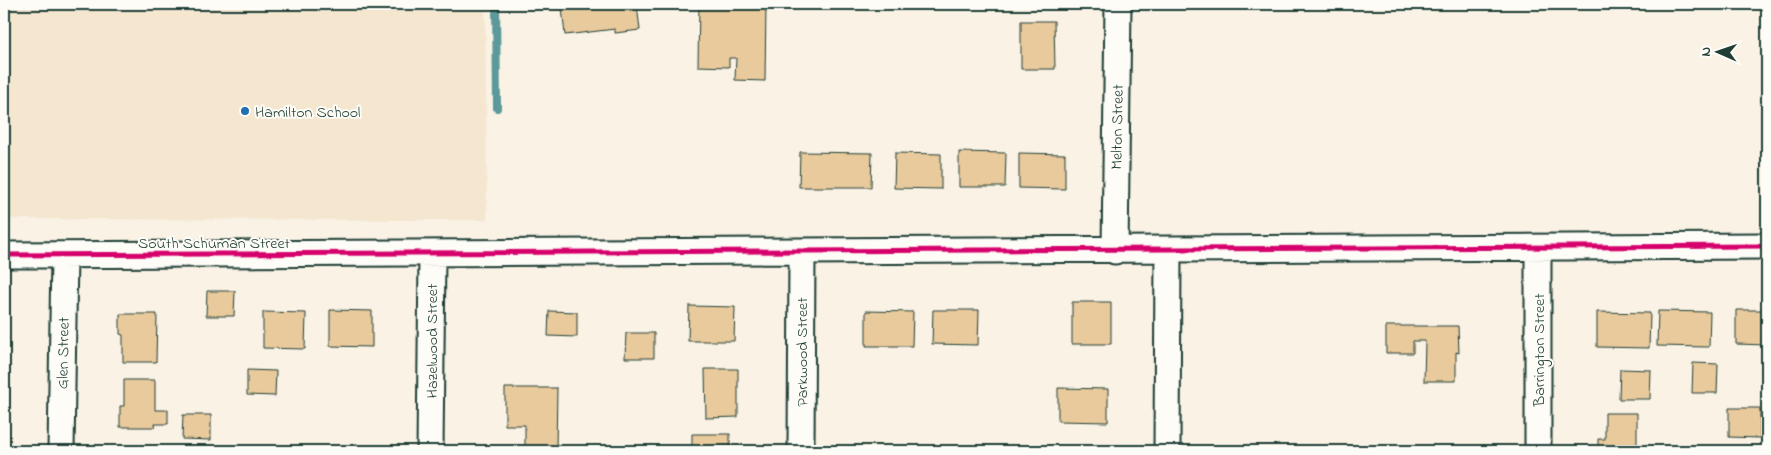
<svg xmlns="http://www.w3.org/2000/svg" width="1771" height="455" viewBox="0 0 1771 455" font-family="'Indie Flower',sans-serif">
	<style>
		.built { fill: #f4e6cf }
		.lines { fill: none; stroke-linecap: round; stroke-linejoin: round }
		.stream { stroke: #5c999a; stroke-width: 8 }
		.building { fill: #e9ca9c; stroke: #1f3d34 }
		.street-casing { stroke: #1f3d34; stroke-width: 29 }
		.street { stroke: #fdfcf7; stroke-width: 25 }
		.cycleway-casing { stroke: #fdfcf7; stroke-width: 8 }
		.cycleway { stroke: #d6006c; stroke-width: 5 }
		.poi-dot { fill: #1f6fb2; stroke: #fdfcf7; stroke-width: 2 }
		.labels { text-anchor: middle; stroke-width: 4; stroke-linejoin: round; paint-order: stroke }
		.poi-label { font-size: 16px; fill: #1f3d34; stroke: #fdfcf7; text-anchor: start }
		.street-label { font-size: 16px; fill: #1f3d34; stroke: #fdfcf7 }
	</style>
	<rect width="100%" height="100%" fill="#f9f2e5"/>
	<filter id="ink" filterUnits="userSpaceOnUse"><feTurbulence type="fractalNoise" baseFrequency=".02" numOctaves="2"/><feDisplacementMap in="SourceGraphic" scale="10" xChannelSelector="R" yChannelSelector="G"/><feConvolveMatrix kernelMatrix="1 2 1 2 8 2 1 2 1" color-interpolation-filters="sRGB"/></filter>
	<g filter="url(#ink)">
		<path class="built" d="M4,4H485L487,220L4,219Z"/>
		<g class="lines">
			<path class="stream" d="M496,4L497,108"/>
		</g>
		<path class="building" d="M573,4H592V5L613,4V7L637,5L640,30L615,33V29L565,35L562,8L574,7Z
			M699,4H766L765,81L735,80L736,58H729V67L698,66Z
			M1021,21H1054L1055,69H1021Z
			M800,152L872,153L871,187H799Z
			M959,152L1006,153L1005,187H959Z
			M895,153L941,154V189L894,188Z
			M1019,153L1065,154V189L1019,188Z
			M207,291H235L234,316H206Z
			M1072,302H1111V344H1072Z
			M689,306L735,307L734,341H688Z
			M330,310L372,311V347L330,346Z
			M933,310H979L978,345L932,344Z
			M1736,310H1767V345L1736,344Z
			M549,311L577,312V337L548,336Z
			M866,311L913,312L912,346H866Z
			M1658,311L1710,312L1709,347L1657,346Z
			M263,312L306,313L305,349L263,348Z
			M1597,312L1650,313L1649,348L1597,347Z
			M120,314H157L156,362H123V335L120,334Z
			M1386,326H1458L1459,353L1456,352V381H1424L1425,341H1413V353H1386Z
			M626,333H654V358H625Z
			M1693,363L1718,364L1717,393H1692Z
			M705,369H738V417L706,418Z
			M1620,369L1651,370L1650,399H1619Z
			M247,370L276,371L275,396L247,395Z
			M124,380H155V410H168V424H155V427H120V406H124Z
			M505,388H557L556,451H525V425H505Z
			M1058,388L1108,389V422L1058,421Z
			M1729,408H1760V438L1729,437Z
			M1605,413H1637V451H1598V439H1605Z
			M183,415H211V440L182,439Z
			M692,434H730V451H692Z
			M122,448L152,449V451H122Z
			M330,448H369V451H330Z"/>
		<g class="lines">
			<defs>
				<path id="street" d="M1115,251L1118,4
					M4,255L1767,246
					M61,451L64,255
					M430,451L432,255
					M801,451L802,252
					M1167,451L1168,251
					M1538,451V249"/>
			</defs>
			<use href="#street" class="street-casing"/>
			<use href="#street" class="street"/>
			<defs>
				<path id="cycleway" d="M4,255L1767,246"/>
			</defs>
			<use href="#cycleway" class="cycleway-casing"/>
			<use href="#cycleway" class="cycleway"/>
		</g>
	</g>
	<circle class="poi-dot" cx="245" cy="111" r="5"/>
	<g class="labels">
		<g class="poi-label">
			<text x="255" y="117">Hamilton School</text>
		</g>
		<g class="street-label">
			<text transform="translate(1116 127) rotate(-89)" y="6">Melton Street</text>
			<text x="214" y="248">South Schuman Street</text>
			<text transform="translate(431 341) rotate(-90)" y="6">Hazelwood Street</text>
			<text transform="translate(1538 350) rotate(-90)" y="6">Barrington Street</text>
			<text transform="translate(801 352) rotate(-90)" y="6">Parkwood Street</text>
			<text transform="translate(62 353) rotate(-89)" y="6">Glen Street</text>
		</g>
	</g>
	<rect width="1771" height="455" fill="none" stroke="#fdfcf7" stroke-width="20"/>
	<rect x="10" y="10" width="1751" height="435" fill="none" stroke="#1f3d34" stroke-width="2" filter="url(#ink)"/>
	<g transform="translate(1718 52) rotate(272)" stroke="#fdfcf7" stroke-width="4" paint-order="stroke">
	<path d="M0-4L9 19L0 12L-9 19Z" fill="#1f3d34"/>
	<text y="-8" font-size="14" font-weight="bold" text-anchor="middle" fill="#1f3d34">N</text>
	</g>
</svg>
